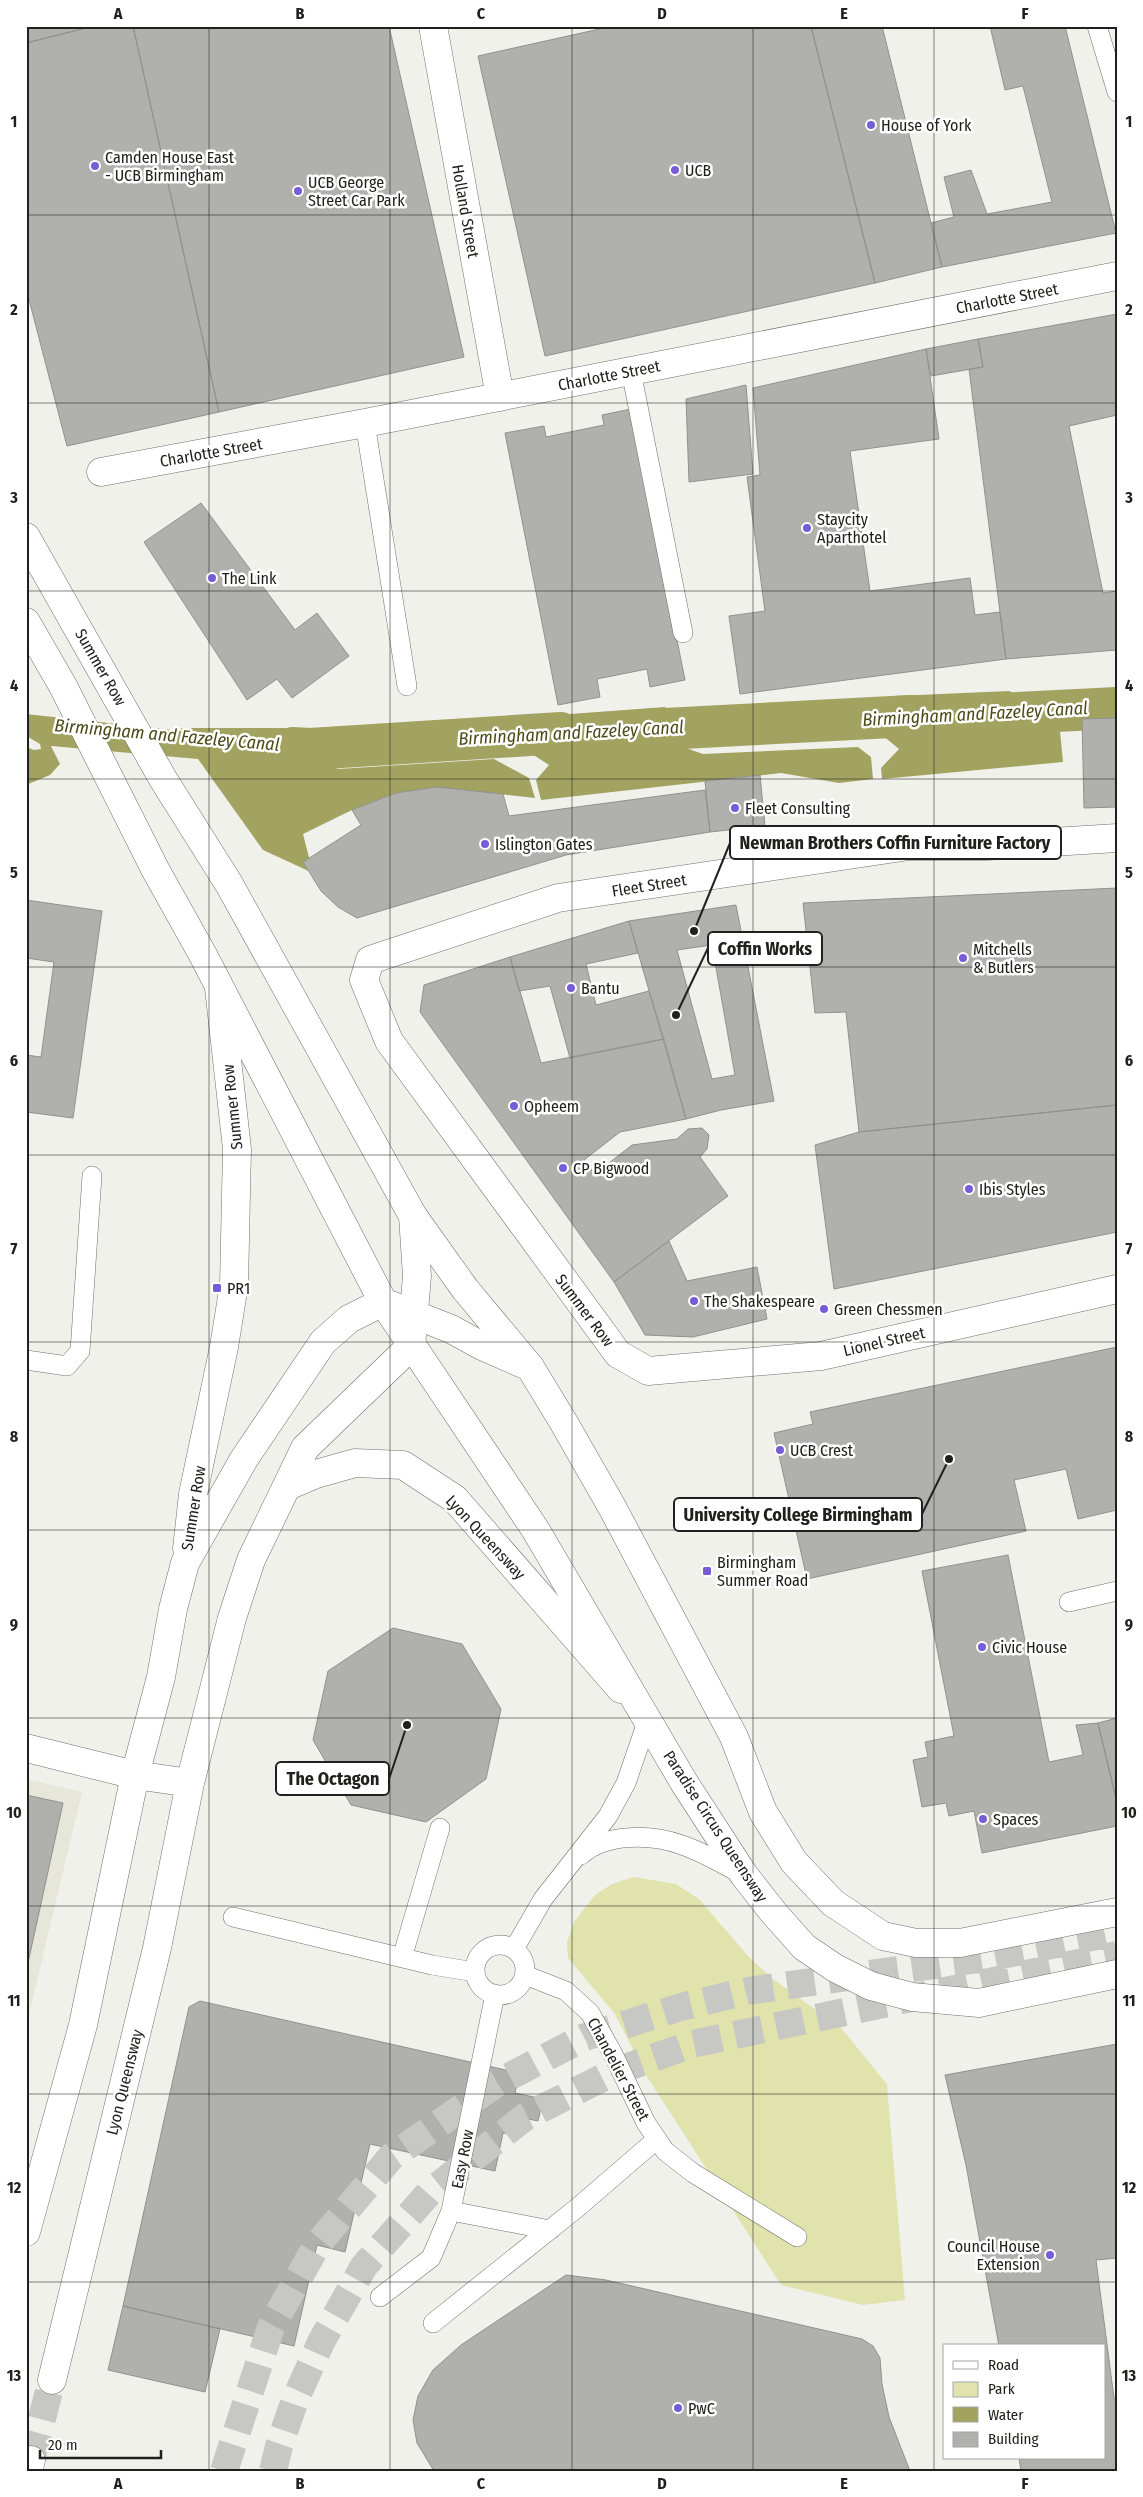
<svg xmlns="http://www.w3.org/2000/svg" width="1143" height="2497" viewBox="0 0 1143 2497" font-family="'Fira Sans Condensed',sans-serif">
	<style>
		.built { fill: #e6e6da }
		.green { fill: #e1e3ad }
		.water { fill: #a3a361 }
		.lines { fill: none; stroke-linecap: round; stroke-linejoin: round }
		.canal { stroke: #a3a361; stroke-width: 42 }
		.building { fill: #b0b1ac; stroke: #91918d; fill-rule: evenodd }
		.street-tunnel { stroke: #c7c7c3; stroke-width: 28; stroke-dasharray: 28 14; stroke-linecap: butt }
		.highway-tunnel { stroke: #c7c7c3; stroke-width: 28; stroke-dasharray: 28 14; stroke-linecap: butt }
		.lane-casing { stroke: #6f6f6a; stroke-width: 20 }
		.street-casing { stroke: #6f6f6a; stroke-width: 29 }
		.secondary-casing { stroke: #6f6f6a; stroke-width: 29 }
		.lane { stroke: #fff; stroke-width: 19 }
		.street { stroke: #fff; stroke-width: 28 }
		.secondary { stroke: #fff; stroke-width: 28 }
		.grid { fill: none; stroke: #20201e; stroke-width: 1; stroke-opacity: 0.55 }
		.poi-dot { fill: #765dd7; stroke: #fff; stroke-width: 2 }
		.labels { text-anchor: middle; stroke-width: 5; stroke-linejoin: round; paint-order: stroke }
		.poi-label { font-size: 16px; fill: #20201e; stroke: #fff; text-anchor: start }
		.street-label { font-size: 16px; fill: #20201e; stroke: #fff }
		.water-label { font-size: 18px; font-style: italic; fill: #4b4b18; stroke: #fff }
		.leader { fill: none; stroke: #20201e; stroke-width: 2 }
		.callout-dot { fill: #20201e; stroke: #fff; stroke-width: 2 }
		.callout { fill: #fff; stroke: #20201e; stroke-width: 2 }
		.callout-label { font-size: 18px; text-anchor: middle; font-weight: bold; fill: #20201e }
		.neatline { fill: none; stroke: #20201e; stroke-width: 2 }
		.grid-label { font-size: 16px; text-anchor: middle; font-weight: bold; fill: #20201e }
	</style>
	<rect width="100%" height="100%" fill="#f1f1ec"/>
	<path class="built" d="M26,1779L82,1792L26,2027Z"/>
	<path class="green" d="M634,1877L676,1884L699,1899L748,1956L773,1979L841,2028L887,2084L905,2300L863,2305L781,2285L646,2075L615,2014L568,1958L567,1942L574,1922L595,1895L612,1884Z"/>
	<path class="water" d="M1009,691L1054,712L1031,722L1025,730L1060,731L1063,762L882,779L881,768L899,749L876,730L853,718L885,708L894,696Z
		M665,707L681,720L703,727L683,747L703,754L858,747L871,757L873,779L839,783L781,773L541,800L536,780L549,765L504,736L532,727L543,716Z
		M26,714L182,731L181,728H300L328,740L352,745L325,755L320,761L338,769L494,759L529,778L535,798L437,787L396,793L352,810L303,834L313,873L263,850L198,759L51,746L60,764L50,775L26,785V747L34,750L41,749L40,744L28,737Z"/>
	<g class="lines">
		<path class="canal" d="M997,714L1117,708
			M645,730L911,716
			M293,748L310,749L561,733"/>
	</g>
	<path class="building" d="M26,26H94L26,43Z
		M94,26H133L219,412L67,446L26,288V43Z
		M133,26H389L464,357L219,412Z
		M613,26H811L875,283L545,356L478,56Z
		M811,26H882L942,267L875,283Z
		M990,26H1065L1116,233L942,267L931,223L954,217L944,177L971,170L987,214L1052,202L1023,86L1005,90Z
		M1117,314V415L1069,426L1103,593L1117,591V650L1006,659L969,369L983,367L978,339Z
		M978,339L983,367L931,376L926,349Z
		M926,349L939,439L850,451L870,591L970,578L975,615L1000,612L1006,659L740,694L729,616L765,611L747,477L760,475L753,388Z
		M746,385L753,474L689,482L686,399Z
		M631,409L685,680L650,687L647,669L597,679L600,697L558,705L505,433L544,426L546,437L604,425L602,415Z
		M201,503L295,630L317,613L349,656L292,698L277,679L247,700L144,542Z
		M1117,718V807L1084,808L1082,719Z
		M760,775L765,826L710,832L705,781Z
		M437,787L503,794L509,816L705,790L710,832L566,855L357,918L338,907L321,891L303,862L361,825L352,810L396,793Z
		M1117,888V1105L859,1132L846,1012L815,1013L803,903Z
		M26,900L102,911L73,1118L26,1112V1055L41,1057L54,962L26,958Z
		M736,905L774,1101L721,1110L686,1119L629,921ZM712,945L735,1075L712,1079L677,950Z
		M629,921L638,953L586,964L596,1005L649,991L664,1039L570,1058L550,986L519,991L510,957Z
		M510,957L541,1063L664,1039L686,1119L620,1132L584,1160L595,1174L632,1145L677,1139L688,1129L702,1128L709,1135L707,1149L700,1157L728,1196L614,1282L420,1012L424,985Z
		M1117,1105V1232L834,1289L815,1145L859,1132Z
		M669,1241L687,1281L757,1267L767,1319L693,1337L645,1335L614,1282Z
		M1117,1347V1510L1078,1519L1066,1469L1014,1480L1026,1531L807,1579L774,1433L813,1424L810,1412Z
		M1008,1555L1049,1762L1083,1755L1076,1725L1098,1723L1117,1803V1826L982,1853L974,1811L949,1816L946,1803L922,1807L913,1760L928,1757L925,1742L954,1736L922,1571Z
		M393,1628L462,1644L501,1709L486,1779L426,1822L351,1805L313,1740L328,1671Z
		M1117,1718V1803L1098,1723Z
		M26,1795L63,1803L26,1972Z
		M200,2001L519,2073L515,2093L543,2099L538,2121L514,2116L510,2134L503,2133L495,2171L370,2144L345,2252L317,2245L294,2346L123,2306L189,2007Z
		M1117,2044V2471H1021L1019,2458H1104V2346H999L966,2165L945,2075Z
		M1117,2258V2398H1114L1096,2260Z
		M566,2275L606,2280L862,2339L873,2346L880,2358L882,2384L889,2417L910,2471H434L417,2443L413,2420L418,2396L433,2370L461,2345Z
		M123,2306L220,2329L205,2392L108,2370Z"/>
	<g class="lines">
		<path class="street-tunnel" d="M31,2460L52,2380"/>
		<path class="highway-tunnel" d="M224,2471L271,2327L317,2245L391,2157L497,2083L585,2037L681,2007L747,1991L986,1958L1117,1932
			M273,2471L279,2446L295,2400L321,2342L364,2266L429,2193L525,2117L614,2072L692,2044L1117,1955"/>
		<defs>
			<path id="lane" d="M1097,26L1117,92
				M631,371L683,633
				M365,423L407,686
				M26,1360L67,1366L80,1351L92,1176
				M1069,1602L1117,1591
				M581,1855C606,1833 651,1834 682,1845C703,1852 722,1864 742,1874
				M233,1917L432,1965L475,1972
				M475 1970a25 25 0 1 1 50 0a25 25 0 1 1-50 0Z
				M514,1949L543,1899L608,1816L626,1783L648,1719
				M402,1958L440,1828
				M525,1975L566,1991L590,2013L613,2054L646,2123L665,2151L693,2173L797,2237
				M451,2211L550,2230
				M380,2297L431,2258L451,2211L495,1994
				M433,2323L577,2208L657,2139"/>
			<path id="street" d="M433,26L500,397
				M101,472L365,423L1117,276
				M1117,838L986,846H909L558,898L370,960L364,980L389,1041L618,1354L648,1371L821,1356L1117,1289
				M288,1486L316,1474L355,1463L403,1465L455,1499L621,1689
				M187,1549L193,1494L224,1347L234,1285L237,1149L219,988
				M26,1748L135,1775L190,1783L232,1618L251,1560L305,1448L411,1346L417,1276L413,1216
				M26,2232L83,2025L135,1775L161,1677L173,1609L185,1563L244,1459L323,1342L349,1319L383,1302L451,1329L482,1346L530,1367
				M52,2380L157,1948L190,1783
				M28,2471L31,2460"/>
			<path id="secondary" d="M26,537L163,779L229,884L413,1216L465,1289L530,1367L564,1423L612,1507L734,1737L763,1812L794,1862L833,1903L883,1936L916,1943H960L1117,1912
				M26,622L63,686L155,869L203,955L383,1302L535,1529L685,1784L744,1875L773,1912L804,1947L835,1968L871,1986L912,1997L979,2003L1117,1974"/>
		</defs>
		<use href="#lane" class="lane-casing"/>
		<use href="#street" class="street-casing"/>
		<use href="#secondary" class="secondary-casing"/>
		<use href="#lane" class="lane"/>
		<use href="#street" class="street"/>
		<use href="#secondary" class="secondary"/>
	</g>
	<path class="grid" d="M209,26V2471M390,26V2471M572,26V2471M753,26V2471M934,26V2471M26,215H1117M26,403H1117M26,591H1117M26,779H1117M26,967H1117M26,1155H1117M26,1342H1117M26,1530H1117M26,1718H1117M26,1906H1117M26,2094H1117M26,2282H1117"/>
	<g class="poi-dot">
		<circle cx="871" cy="125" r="5"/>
		<circle cx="95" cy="166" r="5"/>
		<circle cx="675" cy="170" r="5"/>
		<circle cx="298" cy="191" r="5"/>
		<circle cx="807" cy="528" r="5"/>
		<circle cx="212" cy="578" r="5"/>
		<circle cx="735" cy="808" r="5"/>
		<circle cx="485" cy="844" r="5"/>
		<circle cx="963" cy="958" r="5"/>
		<circle cx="571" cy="988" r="5"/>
		<circle cx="514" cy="1106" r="5"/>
		<circle cx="563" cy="1168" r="5"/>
		<circle cx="969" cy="1189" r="5"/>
		<rect x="212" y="1283" width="10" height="10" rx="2.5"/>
		<circle cx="694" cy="1301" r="5"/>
		<circle cx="824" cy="1309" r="5"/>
		<circle cx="780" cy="1450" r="5"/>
		<rect x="702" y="1566" width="10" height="10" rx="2.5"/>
		<circle cx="982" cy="1647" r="5"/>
		<circle cx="983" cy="1819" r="5"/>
		<circle cx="1050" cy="2255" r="5"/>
		<circle cx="678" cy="2408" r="5"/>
	</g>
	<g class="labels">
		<g class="poi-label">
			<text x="881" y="131">House of York</text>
			<text x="105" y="163">Camden House East<tspan x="105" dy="18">- UCB Birmingham</tspan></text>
			<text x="685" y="176">UCB</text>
			<text x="308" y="188">UCB George<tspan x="308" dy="18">Street Car Park</tspan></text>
			<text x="817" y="525">Staycity<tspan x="817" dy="18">Aparthotel</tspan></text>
			<text x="222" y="584">The Link</text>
			<text x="745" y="814">Fleet Consulting</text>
			<text x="495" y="850">Islington Gates</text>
			<text x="973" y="955">Mitchells<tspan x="973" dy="18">&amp; Butlers</tspan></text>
			<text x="581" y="994">Bantu</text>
			<text x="524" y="1112">Opheem</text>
			<text x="573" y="1174">CP Bigwood</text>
			<text x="979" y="1195">Ibis Styles</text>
			<text x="227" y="1294">PR1</text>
			<text x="704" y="1307">The Shakespeare</text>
			<text x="834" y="1315">Green Chessmen</text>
			<text x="790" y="1456">UCB Crest</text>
			<text x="717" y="1568">Birmingham<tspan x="717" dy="18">Summer Road</tspan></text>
			<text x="992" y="1653">Civic House</text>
			<text x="993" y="1825">Spaces</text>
			<text x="1040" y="2252" text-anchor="end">Council House<tspan x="1040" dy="18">Extension</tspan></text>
			<text x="688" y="2414">PwC</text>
		</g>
		<g class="street-label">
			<text transform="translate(466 211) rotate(80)" y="6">Holland Street</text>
			<text transform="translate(1007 298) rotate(-11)" y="6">Charlotte Street</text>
			<text transform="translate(609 375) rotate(-11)" y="6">Charlotte Street</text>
			<text transform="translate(211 452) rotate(-10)" y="6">Charlotte Street</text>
			<text transform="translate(101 667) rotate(60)" y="6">Summer Row</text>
			<text transform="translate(649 885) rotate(-9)" y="6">Fleet Street</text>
			<text transform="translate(232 1107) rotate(-96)" y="6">Summer Row</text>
			<text transform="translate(585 1310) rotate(53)" y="6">Summer Row</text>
			<text transform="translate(884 1341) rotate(-13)" y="6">Lionel Street</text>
			<text transform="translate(193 1508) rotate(-81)" y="6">Summer Row</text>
			<text transform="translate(486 1537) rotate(47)" y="6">Lyon Queensway</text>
			<text transform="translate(716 1826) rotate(57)" y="6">Paradise Circus Queensway</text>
			<text transform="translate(619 2069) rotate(62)" y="6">Chandelier Street</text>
			<text transform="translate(124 2082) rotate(-76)" y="6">Lyon Queensway</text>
			<text transform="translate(462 2159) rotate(-79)" y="6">Easy Row</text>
		</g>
		<g class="water-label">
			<text transform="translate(975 714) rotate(-3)" y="6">Birmingham and Fazeley Canal</text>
			<text transform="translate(571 733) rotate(-3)" y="6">Birmingham and Fazeley Canal</text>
			<text transform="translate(167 735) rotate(5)" y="6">Birmingham and Fazeley Canal</text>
		</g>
	</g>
	<path class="leader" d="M694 931L730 843M676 1015L708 948M949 1459L922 1514M407 1725L389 1779"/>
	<g class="callout-dot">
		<circle cx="694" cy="931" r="5"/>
		<circle cx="676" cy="1015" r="5"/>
		<circle cx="949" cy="1459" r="5"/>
		<circle cx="407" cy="1725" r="5"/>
	</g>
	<g class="callout">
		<rect x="730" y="826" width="331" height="33" rx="5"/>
		<rect x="708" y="932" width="114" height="33" rx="5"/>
		<rect x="674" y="1498" width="248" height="33" rx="5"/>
		<rect x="276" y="1762" width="113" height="33" rx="5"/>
	</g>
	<g class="callout-label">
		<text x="895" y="849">Newman Brothers Coffin Furniture Factory</text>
		<text x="765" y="955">Coffin Works</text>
		<text x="798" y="1521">University College Birmingham</text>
		<text x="333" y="1785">The Octagon</text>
	</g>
	<rect width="1143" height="2497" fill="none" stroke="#ffffff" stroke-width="55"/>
	<rect x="943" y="2344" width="162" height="115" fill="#ffffff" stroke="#a6a6a5"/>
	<rect x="953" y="2361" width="25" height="8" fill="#ffffff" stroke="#a6a6a5"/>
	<text x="988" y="2370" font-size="15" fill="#20201e">Road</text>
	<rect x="953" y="2382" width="25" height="15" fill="#e1e3ad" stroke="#a6a6a5"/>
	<text x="988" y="2394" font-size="15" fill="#20201e">Park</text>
	<rect x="953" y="2407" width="25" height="15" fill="#a3a361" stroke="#a6a6a5"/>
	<text x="988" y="2420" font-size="15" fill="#20201e">Water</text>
	<rect x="953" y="2432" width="25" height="15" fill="#b0b1ac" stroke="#a6a6a5"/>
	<text x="988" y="2444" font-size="15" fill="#20201e">Building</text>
	<path d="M40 2450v8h121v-8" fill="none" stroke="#20201e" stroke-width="2.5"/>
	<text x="48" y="2450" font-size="15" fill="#20201e" stroke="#ffffff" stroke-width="4" paint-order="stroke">20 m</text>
	<rect x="28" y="28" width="1088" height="2442" class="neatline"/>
	<g class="grid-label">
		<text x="118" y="19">A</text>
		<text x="300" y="19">B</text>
		<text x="481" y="19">C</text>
		<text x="662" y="19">D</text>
		<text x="844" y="19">E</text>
		<text x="1025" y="19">F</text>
		<text x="14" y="127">1</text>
		<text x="1129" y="127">1</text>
		<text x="14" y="315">2</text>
		<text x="1129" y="315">2</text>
		<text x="14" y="503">3</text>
		<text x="1129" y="503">3</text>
		<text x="14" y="691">4</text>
		<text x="1129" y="691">4</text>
		<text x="14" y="878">5</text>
		<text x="1129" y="878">5</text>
		<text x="14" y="1066">6</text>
		<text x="1129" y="1066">6</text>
		<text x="14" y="1254">7</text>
		<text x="1129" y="1254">7</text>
		<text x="14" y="1442">8</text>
		<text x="1129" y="1442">8</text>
		<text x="14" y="1630">9</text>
		<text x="1129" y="1630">9</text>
		<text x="14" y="1818">10</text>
		<text x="1129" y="1818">10</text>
		<text x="14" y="2006">11</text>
		<text x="1129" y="2006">11</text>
		<text x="14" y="2193">12</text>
		<text x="1129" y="2193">12</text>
		<text x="14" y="2381">13</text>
		<text x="1129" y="2381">13</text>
		<text x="118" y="2489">A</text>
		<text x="300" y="2489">B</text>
		<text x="481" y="2489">C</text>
		<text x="662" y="2489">D</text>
		<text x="844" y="2489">E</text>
		<text x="1025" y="2489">F</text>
	</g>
</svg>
